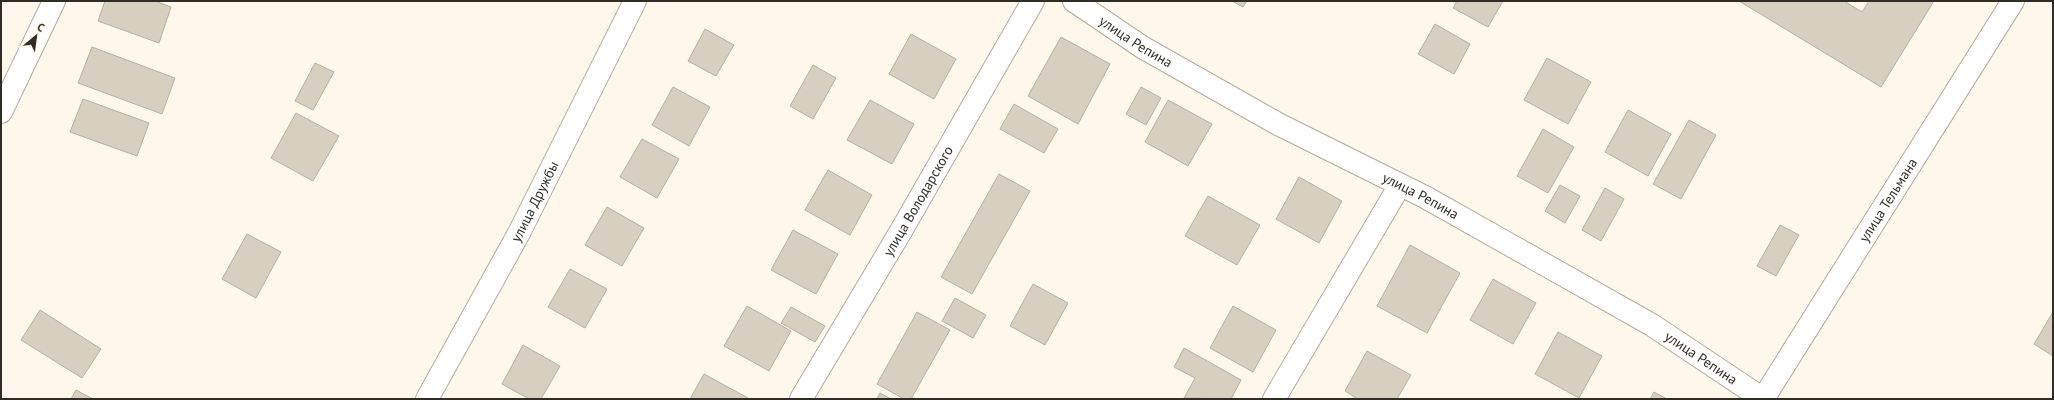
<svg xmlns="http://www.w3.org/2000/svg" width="2054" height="400" viewBox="0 0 2054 400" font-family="'PT Sans',sans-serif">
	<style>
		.building { fill: #d7cfc0; stroke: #b7b0a1 }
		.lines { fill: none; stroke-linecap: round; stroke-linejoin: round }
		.minor-casing { stroke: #b3ac9d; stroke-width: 24 }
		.minor { stroke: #fff; stroke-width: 22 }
		.labels { text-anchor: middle; stroke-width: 3; stroke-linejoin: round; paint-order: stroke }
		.street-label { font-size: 14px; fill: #302d27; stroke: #fef8ec }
	</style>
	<rect width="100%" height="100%" fill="#fef8ec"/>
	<path class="building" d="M105,1H155L171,7L159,43L98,21Z
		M1232,1H1247L1243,7Z
		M1457,1H1503L1488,27L1453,8Z
		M1739,1H1844L1862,12L1869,1H1934L1881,87Z
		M1435,24L1470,44L1454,74L1418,54Z
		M705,29L734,45L716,76L688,61Z
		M911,34L956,59L934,99L889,74Z
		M1061,37L1110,64L1078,124L1028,96Z
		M92,47L175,78L162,114L78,83Z
		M1547,58L1591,82L1568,124L1524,100Z
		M315,63L334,72L313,110L295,101Z
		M813,65L836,78L813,119L790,106Z
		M673,87L710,107L689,146L652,125Z
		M1141,87L1161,98L1146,125L1126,114Z
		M83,99L149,123L137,156L70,132Z
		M870,100L914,124L892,164L847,140Z
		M1168,100L1212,124L1188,166L1145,142Z
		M1014,104L1058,129L1044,153L1000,129Z
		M1628,110L1671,134L1648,176L1605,152Z
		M296,113L339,136L313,181L271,158Z
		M1689,120L1716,135L1681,199L1653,184Z
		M1543,129L1574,147L1548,193L1517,176Z
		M642,139L679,159L657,198L620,177Z
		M828,170L872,195L850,235L805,210Z
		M999,174L1030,191L972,294L941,277Z
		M1299,177L1342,201L1319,243L1276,219Z
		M1560,185L1580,196L1565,223L1545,211Z
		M1605,188L1624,199L1601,241L1582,230Z
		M1208,196L1260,225L1237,265L1185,236Z
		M607,207L644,228L622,266L585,245Z
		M1780,225L1799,235L1776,276L1757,266Z
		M793,230L838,254L816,294L771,270Z
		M247,234L281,252L256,298L222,279Z
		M1410,245L1460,273L1427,333L1377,306Z
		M570,269L607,289L585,328L548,307Z
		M1493,279L1536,303L1513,344L1470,320Z
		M1033,284L1068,303L1045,345L1010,326Z
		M955,298L986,315L973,338L942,321Z
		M747,306L791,331L769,371L724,346Z
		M1233,306L1276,330L1253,372L1210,348Z
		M791,307L825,326L815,342L781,323Z
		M40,310L101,349L82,378L21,340Z
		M917,312L950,330L911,399H904L877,384Z
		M2053,312V356L2034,344Z
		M1558,332L1602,356L1579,398L1535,374Z
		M523,345L560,366L541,399H529L502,384Z
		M1184,348L1241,380L1231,399L1184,398L1195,378L1174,367Z
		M1367,351L1411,375L1397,399H1358L1345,391Z
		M704,374L748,398V399H690Z
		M76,390L93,399H71Z
		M1654,392L1667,399H1650Z
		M880,393L891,399H877Z"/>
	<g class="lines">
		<defs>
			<g id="minor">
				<path id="s1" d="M1074,1L1142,47L1278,124L1425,197L1652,325L1763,399"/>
				<path d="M1,112L54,1"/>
				<path id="s2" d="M427,399L519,233L635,1"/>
				<path id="s3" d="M801,399L901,231L1033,1"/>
				<path d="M1274,399L1400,185"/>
				<path id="s4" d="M1763,399L2013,1"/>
			</g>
		</defs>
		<use href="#minor" class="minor-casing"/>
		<use href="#minor" class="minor"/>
	</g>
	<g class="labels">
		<g class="street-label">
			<text dy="5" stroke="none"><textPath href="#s1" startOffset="74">улица Репина</textPath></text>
			<text dy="5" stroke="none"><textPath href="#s1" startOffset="398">улица Репина</textPath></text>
			<text dy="5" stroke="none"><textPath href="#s4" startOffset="235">улица Тельмана</textPath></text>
			<text dy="5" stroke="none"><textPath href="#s3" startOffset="230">улица Володарского</textPath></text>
			<text dy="5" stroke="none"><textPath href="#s2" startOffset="225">улица Дружбы</textPath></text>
			<text dy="5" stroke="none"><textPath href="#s1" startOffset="722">улица Репина</textPath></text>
		</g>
	</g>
	<rect width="2054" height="400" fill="none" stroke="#302d27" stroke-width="4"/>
	<g transform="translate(36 36) rotate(29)" stroke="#fef8ec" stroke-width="3" paint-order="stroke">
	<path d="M0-3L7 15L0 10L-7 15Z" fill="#302d27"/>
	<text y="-6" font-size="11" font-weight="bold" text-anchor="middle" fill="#302d27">С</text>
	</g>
</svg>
